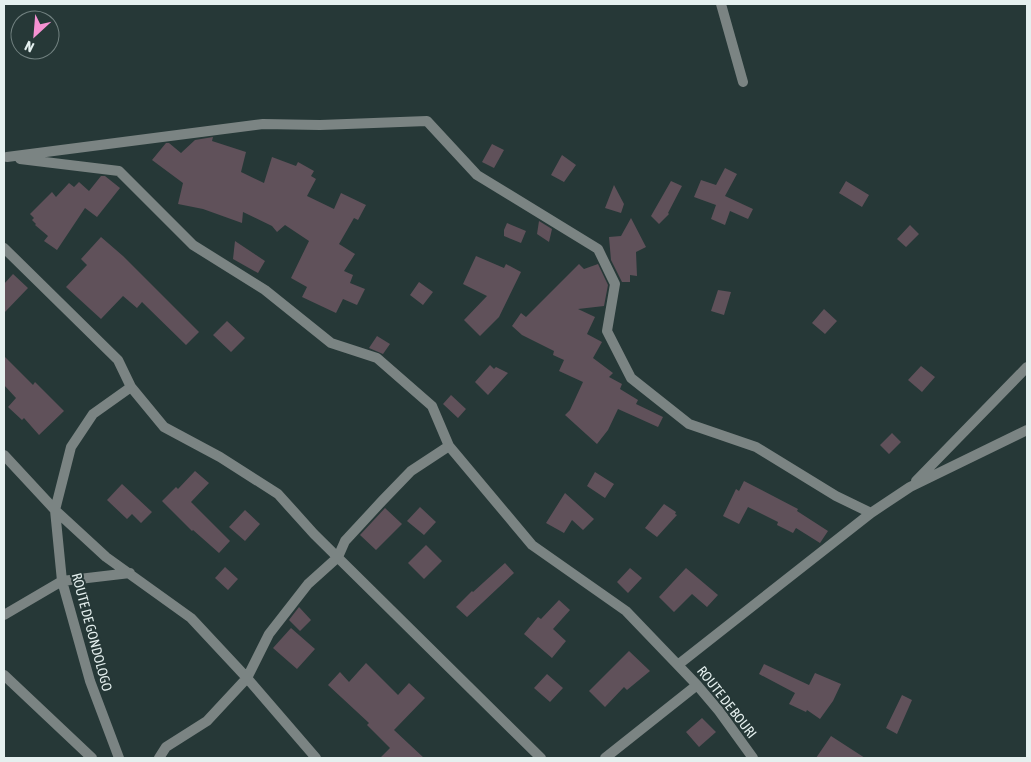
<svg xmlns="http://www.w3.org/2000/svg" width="1031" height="762" viewBox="0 0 1031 762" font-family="'Asap Condensed',sans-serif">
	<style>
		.building { fill: #60515a }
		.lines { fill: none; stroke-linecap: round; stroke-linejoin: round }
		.street { stroke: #7b8483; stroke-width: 10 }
		.labels { text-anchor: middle; stroke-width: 4; stroke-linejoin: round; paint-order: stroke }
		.street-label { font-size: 14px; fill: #e5f0ef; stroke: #263837 }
	</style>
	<rect width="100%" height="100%" fill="#263837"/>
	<path class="building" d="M213,137L212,141L246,152L241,172L264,183L272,157L296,166L298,162L314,171L311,176L316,179L307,196L334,209L341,193L366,205L358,220L354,218L339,244L355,254L344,271L353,275L350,283L365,289L357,305L343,299L336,313L302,297L307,287L291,278L309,241L285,225L277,232L272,226L243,212L242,223L203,209L178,204L183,183L152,160L166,143H169L181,153L195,140Z
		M492,144L504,150L494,168L482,162Z
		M562,155L576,165L564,182L551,175Z
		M725,168L737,174L725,196L753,209L748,219L730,211L725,225L711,219L716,205L694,197L701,180L716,185Z
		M101,176H105L120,188L97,217L85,208L57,250L44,241L48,236L35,225L36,224L32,220L34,218L30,214L52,192L56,197L69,183L74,187L79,182L89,191Z
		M671,181L682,186L668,213L669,214L659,224L651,216Z
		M846,181L869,195L862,207L839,193Z
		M614,185L624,204L621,213L605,208Z
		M631,218L646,247L636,252L637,276L630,275V282H622L611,260L609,237L621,236Z
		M539,221L552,229L549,242L537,234Z
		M507,223L526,231L521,243L504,236V230Z
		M910,225L919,234L906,247L897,239Z
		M101,237L123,256L199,332L186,345L142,302L137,308L123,296L101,319L66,287L87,265L81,259Z
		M235,241L265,261L258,273L233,259Z
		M476,256L504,268L506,264L521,272L499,317L480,336L464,320L487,296L463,284Z
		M579,264L584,269L598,264L608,285L604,306L578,309L595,317L587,334L602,342L593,358L613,373L609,377L622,384L620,389L638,400L636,404L663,417L658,427L618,409L608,430L597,444L565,415L570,410L583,382L559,371L564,360L553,355L554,351L522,335L512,326L521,313L526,317Z
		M13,274L28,288L4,313V284Z
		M419,282L433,292L423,305L410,295Z
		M718,290L731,292L724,315L711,311Z
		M824,309L837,321L825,334L812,323Z
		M227,321L245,338L231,352L213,335Z
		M377,336L390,344L383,354L369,348Z
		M4,356L33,385L35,382L64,411L39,435L24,418L22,420L8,407L16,398L4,385Z
		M490,365L494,369L496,367L508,373L488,395L475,382Z
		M921,366L935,377L922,392L908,380Z
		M451,395L466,409L458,418L443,404Z
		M892,433L901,442L889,454L880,445Z
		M195,471L209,483L191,502L230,541L219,553L193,530L192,531L162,501L176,487L178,489Z
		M595,472L614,484L605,498L587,486Z
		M744,481L798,509L797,511L828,531L820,543L796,528L793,533L777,525L778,522L748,507L739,524L723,516L736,489L739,491Z
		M122,484L152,512L141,523L132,514L127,519L107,500Z
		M565,493L594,519L583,530L572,520L564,533L546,523Z
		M664,504L676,512L675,514L677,515L657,537L645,528Z
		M420,507L436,522L424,535L407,521Z
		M385,508L402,524L376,550L360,535Z
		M245,510L260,524L245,541L229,527Z
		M426,545L442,561L424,579L408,563Z
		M505,563L514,573L467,617L456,607L472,591L473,592Z
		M225,567L238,579L228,590L215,578Z
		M630,568L642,578L628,593L617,582Z
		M686,568L718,595L707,607L692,594L674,612L659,597Z
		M559,600L570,610L553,629L566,641L552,658L524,634L538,617L541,619Z
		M299,607L311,620L300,631L289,620Z
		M291,628L315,649L297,669L273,648Z
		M629,651L650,671L627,690L624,687L605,707L589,691Z
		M366,663L398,695L409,683L425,698L394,730L424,758H380L390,748L367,725L369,723L328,685L340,672L349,682Z
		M764,664L809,685L815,673L841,684L833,701L820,719L807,710L806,712L789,704L795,693L759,674Z
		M547,674L563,688L550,702L534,688Z
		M902,695L912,700L897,734L886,728Z
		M702,718L716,732L699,747L686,732Z
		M831,736L865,758H816Z"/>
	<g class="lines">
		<path class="street" d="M721,4L743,82
			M7,157L263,124L320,125L427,121L477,175L598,249L615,284L607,331L631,378L689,424L756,447L836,496L871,513
			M20,159L119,171L193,245L265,290L331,343L377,358L432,406L449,446L532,545L626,611L697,685L719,711L753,758
			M4,248L118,360L131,387L164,427L220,457L278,494L314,534L541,758
			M4,455L55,510L106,557L191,618L247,678L316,758
			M916,481L1027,367
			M4,615L62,581L130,573
			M679,664L871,513L910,487L1027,430
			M4,675L92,758
			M119,758L90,681L62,581L55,510L71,447L93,414L131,387
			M159,758L166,747L207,721L247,678L269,634L308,584L338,557L345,541L382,501L411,471L449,446
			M605,758L697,685"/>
	</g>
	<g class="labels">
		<g class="street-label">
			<text transform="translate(92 632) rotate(75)" y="5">ROUTE DE GONDOLOGO</text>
			<text transform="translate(727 702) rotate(52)" y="5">ROUTE DE BOURI</text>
		</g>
	</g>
	<rect width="1031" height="762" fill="none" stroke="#e5f0ef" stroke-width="10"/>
	<g transform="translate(35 35) rotate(206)"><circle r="24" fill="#263837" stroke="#728281"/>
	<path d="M0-4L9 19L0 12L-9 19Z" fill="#f591d2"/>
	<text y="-8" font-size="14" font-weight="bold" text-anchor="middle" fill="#e5f0ef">N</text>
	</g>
</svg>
